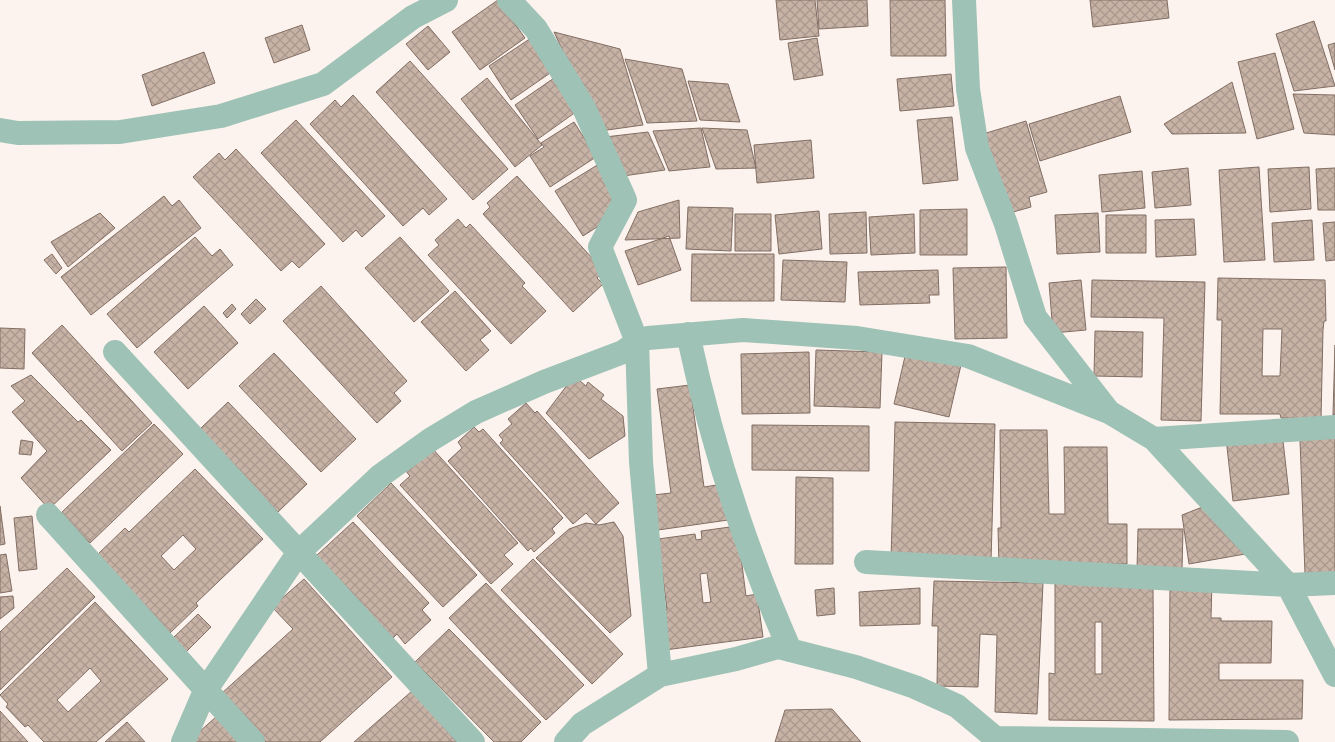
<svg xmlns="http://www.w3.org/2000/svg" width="1335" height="742" viewBox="0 0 1335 742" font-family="'Fira Sans',sans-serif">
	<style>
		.building { fill: url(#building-cross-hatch); stroke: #826e63; fill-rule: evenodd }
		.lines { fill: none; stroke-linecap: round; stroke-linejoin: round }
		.minor { stroke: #9ec2b6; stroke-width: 24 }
	</style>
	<defs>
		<pattern id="building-cross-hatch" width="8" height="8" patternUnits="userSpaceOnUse" patternTransform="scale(1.25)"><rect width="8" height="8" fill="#c7b2a6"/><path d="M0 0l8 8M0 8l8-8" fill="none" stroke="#aa988e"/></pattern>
	</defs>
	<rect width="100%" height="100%" fill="#fcf3ee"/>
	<path class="building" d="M498,0L525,38L480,70L452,32Z
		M776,0H815L819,36L780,40Z
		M817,0H867L868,26L819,29Z
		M890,0H945L946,56H891Z
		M1090,0H1167L1169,18L1093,27Z
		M1314,21L1335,86L1294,91L1276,34Z
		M302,25L310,50L274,63L265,38Z
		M428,26L450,52L428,70L406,44Z
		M554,32L620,49L643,125L600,131Z
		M534,36L556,69L511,100L489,66Z
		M817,38L823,75L794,80L788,43Z
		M1335,43V70L1328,45Z
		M204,52L215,83L152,106L142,75Z
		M1275,53L1294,129L1257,139L1238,62Z
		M625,59L682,69L697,121L647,123Z
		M410,61L508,169L473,200L376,92Z
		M951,74L954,106L900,111L897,79Z
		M557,76L580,109L538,139L515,105Z
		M487,78L542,145L515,167L461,99Z
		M688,81L728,84L740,122L700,120Z
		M1232,82L1246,133L1172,134L1164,124Z
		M1293,94L1335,95V135L1304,133Z
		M353,95L447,199L429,215L423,208L403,226L310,124L335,100L341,107Z
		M1120,96L1131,132L1040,161L1029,124Z
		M952,117L958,180L923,184L917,120Z
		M296,120L385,216L362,237L356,230L343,242L261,153Z
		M1026,121L1047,192L1029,197L1031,207L1006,214L983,134Z
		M574,122L596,157L550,187L530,156L544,147L541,143Z
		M701,128L710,167L669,171L653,131Z
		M702,128L747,130L756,168L716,169Z
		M648,132L665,170L623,176L605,137Z
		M811,140L814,178L757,183L754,145Z
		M236,149L325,244L299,268L292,261L281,271L193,177L219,153L225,160Z
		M599,164L623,202L604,214L608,220L583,236L555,191Z
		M1259,167L1265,260L1224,262L1219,170Z
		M1309,167L1311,209L1270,212L1268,169Z
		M1188,168L1191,205L1155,208L1152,172Z
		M1335,168V210H1318L1316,169Z
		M1142,171L1145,208L1102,212L1099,175Z
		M517,176L604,271L597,278L603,284L573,312L483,214L490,207L487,203Z
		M164,196L172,206L179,200L201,228L91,315L61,277Z
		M679,200L680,238L625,240L638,212Z
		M688,207L733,208L731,251L686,249Z
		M967,209V255H920V210Z
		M819,211L822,249L779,254L775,215Z
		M866,212L867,253L830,254L829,214Z
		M100,213L115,228L68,267L51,242Z
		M1098,213L1100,252L1057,254L1055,215Z
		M735,214H771V251H735Z
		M914,214L915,253L871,255L869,217Z
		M1106,215H1146V253H1106Z
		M458,219L466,228L470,224L525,283L522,286L546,311L511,344L428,255L439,245L435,240Z
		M1194,219L1196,255L1156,257L1155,220Z
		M1312,220L1314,260L1274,262L1272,223Z
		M1335,222V260L1326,261L1323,223Z
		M669,236L681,270L638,285L625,251Z
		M195,237L212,256L220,249L233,265L137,348L107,314Z
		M400,237L449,291L414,322L365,268Z
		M52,254L62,268L56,274L44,260Z
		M692,254H774V301H691Z
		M783,260L847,262L845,302L781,300Z
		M1006,267L1007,338L955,339L953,268Z
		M938,270L939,295H929L930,303L860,305L858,272Z
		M1218,278L1325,280L1326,321H1324L1323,330L1321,419L1281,418L1280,414H1220L1222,320H1217ZM1263,329H1282L1280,376H1262Z
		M1081,280L1086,330L1053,333L1049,283Z
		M1092,280L1205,282L1201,421L1161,420L1164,318L1091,317Z
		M321,286L407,381L394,393L401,401L377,423L283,321Z
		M455,291L491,331L480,340L489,350L466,371L421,322Z
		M256,299L266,309L250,324L241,314Z
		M232,304L236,309L227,318L223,313Z
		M204,306L238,343L188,389L154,352Z
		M62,325L152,423L122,451L32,353Z
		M0,328L25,329L24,369L0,368Z
		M1095,331L1143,332L1142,377L1094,376Z
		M1335,345V415H1333Z
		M816,350L882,352L880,408L814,406Z
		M809,352L810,413L742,414L741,354Z
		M906,352L961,365L949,417L894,404Z
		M274,353L356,439L321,472L239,386Z
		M31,375L78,422L81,420L111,450L49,509L21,478L47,451L12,412L25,401L11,386Z
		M574,376L586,386L588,382L604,395L601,399L623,416L625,436L589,459L546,413Z
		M690,385L704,487L723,484L728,520L658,530L653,495L671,493L657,389Z
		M228,402L307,484L278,512L199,430Z
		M526,403L535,413L537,411L619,503L596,524L586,513L573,524L500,443L503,440L499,435L512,424L508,419Z
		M895,422L995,424L991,561L891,559Z
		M154,424L183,454L90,543L61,513Z
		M752,425L869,426V471L752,470Z
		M474,427L479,432L483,429L563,518L552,529L555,533L534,552L531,548L528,551L448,461L462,448L458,442Z
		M1000,430H1047L1049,514H1065L1064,447H1107L1108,524H1127V564L999,566L998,528H1001Z
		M1282,432L1289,494L1233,501L1226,438Z
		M1335,438V573L1305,574L1300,440Z
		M21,440L33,442L31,455L19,454Z
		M431,447L518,543L504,555L513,564L491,584L400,485L410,476L405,470Z
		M195,469L263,539L196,603L198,606L170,633L96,556L125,528L129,532ZM183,535L196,549L174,570L161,556Z
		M796,477L833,478V564H795Z
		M391,483L477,575L443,607L357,516Z
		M0,506L5,544L0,545Z
		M1205,506L1245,554L1189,564L1182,515Z
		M32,516L37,569L19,571L14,518Z
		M353,522L429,603L422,610L431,620L405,644L397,634L393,638L316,556Z
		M614,522L623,536L631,616L610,633L536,558L569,529L586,523L599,525Z
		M737,526L746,596L757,594L763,637L665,650L660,610H667L658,539L695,534L696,540L702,539L701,531ZM707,573L711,602L703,603L700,574Z
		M1138,529H1183L1182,570L1137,569Z
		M6,554L12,591L0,593V555Z
		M533,559L623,654L592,684L501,590Z
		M67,568L95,597L0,690V632Z
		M304,579L392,677L320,742H266L222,693L293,629L272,607Z
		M934,581L1043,583L1037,714L995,712L997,635L980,634L978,687L937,686L938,626H932Z
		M1170,582H1212L1211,618H1221V621H1272L1271,663H1219V680H1303L1302,719L1169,720Z
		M486,583L584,685L546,720L449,618Z
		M1055,583L1153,585L1154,721L1049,720V673L1055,674ZM1095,622H1102V674H1095Z
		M834,588L835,614L817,616L815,590Z
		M920,588V624L860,626L859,592Z
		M13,596L14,608L0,619V597Z
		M95,602L168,679L96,742H44L28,725L25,727L6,707L8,704L0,695ZM90,668L101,681L68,712L57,700Z
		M198,614L211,627L186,652L173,638Z
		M449,629L541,722L521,742H494L415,662Z
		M412,691L457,742H354Z
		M832,709L861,742H775L785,710Z
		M0,711L28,742H0Z
		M217,716L238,742H188Z
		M127,722L145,742H105Z"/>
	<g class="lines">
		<path class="minor" d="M509,0L536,29L584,108L625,200L600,247L637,342L641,462L660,675
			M964,0L968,89L977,148L1006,224L1035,317L1109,412
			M0,130L18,133L120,132L221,116L323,84L413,17L446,0
			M688,334C711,441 746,551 790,650
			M115,352L473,742
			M1154,439L1335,427
			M48,515L253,742
			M866,562L1288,585L1335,583
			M997,738L1287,742
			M183,742L205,691L299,552L380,476L430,440L476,412L544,382L623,352L637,342L648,338L743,330L857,338L968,356L1109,412L1154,439L1288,585L1335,675
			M566,742L582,724L660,675L736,659L778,647L856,667L915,687L957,706L1000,742"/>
	</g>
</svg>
